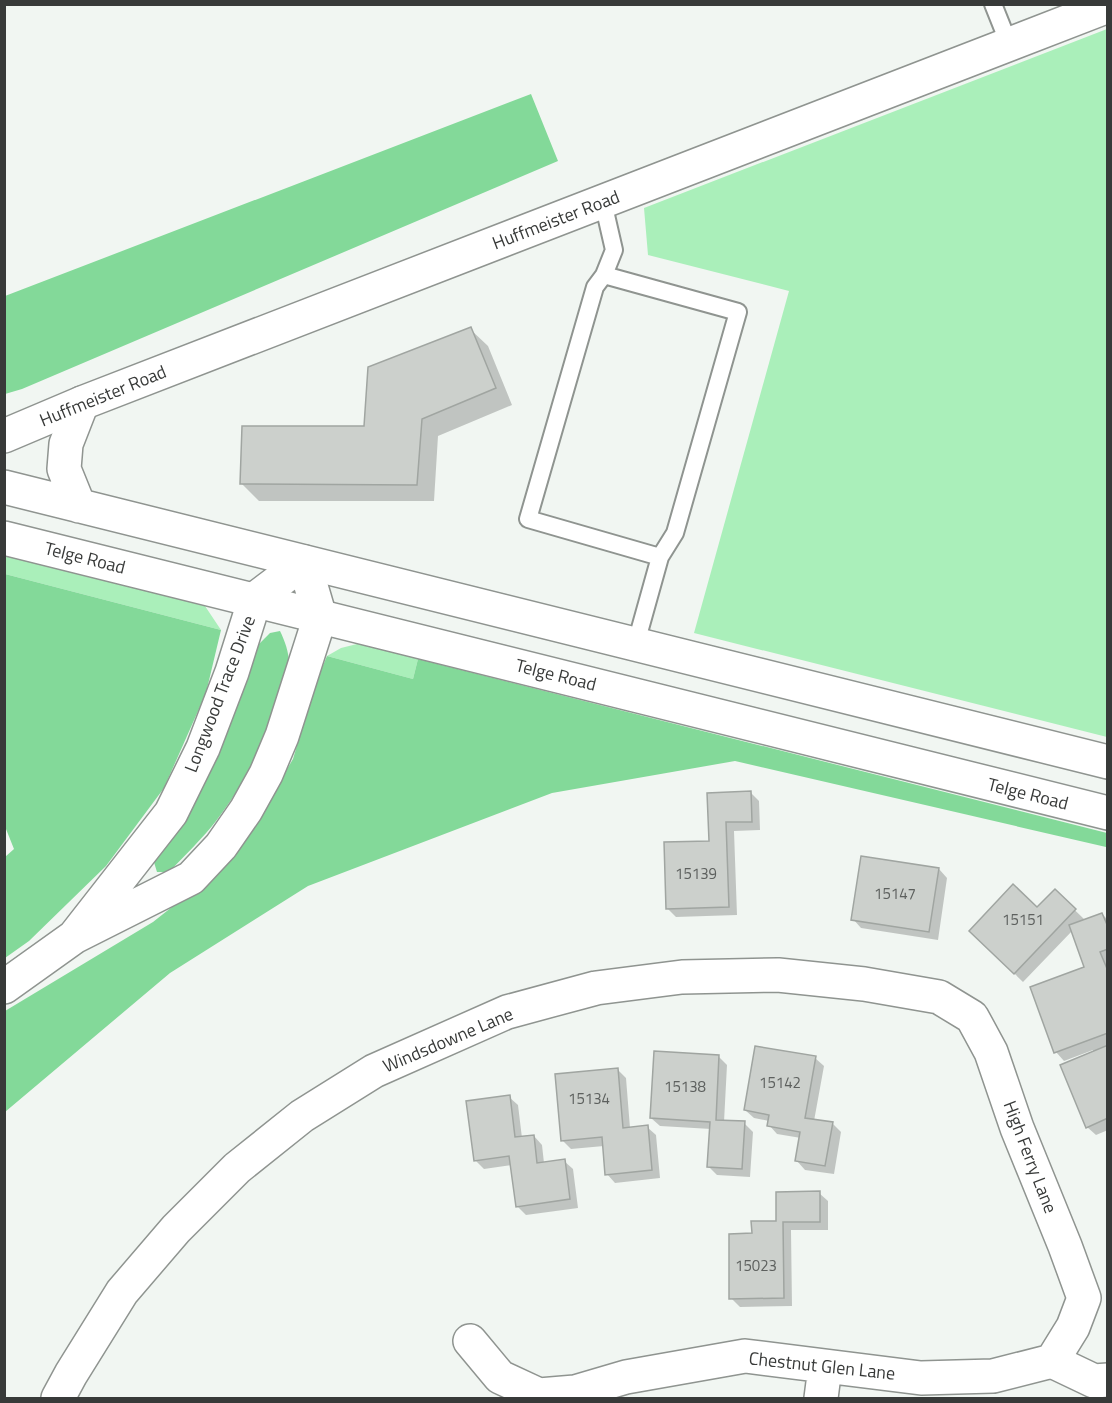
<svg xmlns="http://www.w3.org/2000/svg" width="1112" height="1403" viewBox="0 0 1112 1403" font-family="'Titillium Web',sans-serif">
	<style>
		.green { fill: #aaefba }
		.forest { fill: #83d999 }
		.shadow { fill: #0003 }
		.building { fill: #ccd0cc; stroke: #a0a5a1; stroke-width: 1.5 }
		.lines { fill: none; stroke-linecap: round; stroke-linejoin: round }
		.service-casing { stroke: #8f9490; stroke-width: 20 }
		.minor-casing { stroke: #8f9490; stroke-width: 36 }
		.tertiary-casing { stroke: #8f9490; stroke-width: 36 }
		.secondary-casing { stroke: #8f9490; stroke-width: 36 }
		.service { stroke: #fff; stroke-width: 16 }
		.minor { stroke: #fff; stroke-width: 33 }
		.tertiary { stroke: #fff; stroke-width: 33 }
		.secondary { stroke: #fff; stroke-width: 33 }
		.labels { text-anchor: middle; stroke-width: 4.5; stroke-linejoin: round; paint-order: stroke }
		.number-label { font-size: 15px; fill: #5d605e }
		.street-label { font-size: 18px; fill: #383a39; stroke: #fff }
	</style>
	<rect width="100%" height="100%" fill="#f1f6f2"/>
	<path class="green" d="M1107,29V737L694,633L789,291L648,255L644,208Z
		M4,553L205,606L221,630L5,574Z
		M361,643L418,659L413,679L327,656L341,648Z"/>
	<path class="forest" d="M531,94L558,161L22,389L5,394V296Z
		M5,574L221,630L206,693L164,788L106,866L29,941L5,958V857L14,849L4,824Z
		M280,631C285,641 290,655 289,667C283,718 247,780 216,821C202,839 185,855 169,872H157L153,859L180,825L209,774L245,685L256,647L270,633Z
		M327,656L413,679L418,659L1107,833V851L1106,847L735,761L552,793L308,886L170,973L5,1112V1011L153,922L196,888L250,831L293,759L314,687Z"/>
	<path class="shadow" d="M470,329L488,346L512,405L438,436L434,501H259L242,484L366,428Z
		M751,793L759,801L760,830L734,831L737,915L676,917L667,908L710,842L709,794Z
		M939,869L947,878L938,940L861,928L853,919Z
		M1055,891L1084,919L1080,923L1102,914L1108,920V1130L1096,1135L1087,1127L1093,1050L1064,1061L1056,1052L1086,968L1073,930L1023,982L971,931L1037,910Z
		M719,1057L727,1065L724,1122L744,1123L753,1132L750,1177L717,1175L708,1166L711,1129L660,1126L651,1118Z
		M815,1058L824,1066L814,1121L833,1124L841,1132L834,1174L805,1170L797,1161L801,1138L777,1134L769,1125V1121L754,1118L745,1110Z
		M617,1069L626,1078L630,1128L647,1127L656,1135L660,1178L615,1183L607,1174L604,1146L571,1149L563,1141Z
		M509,1097L518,1105L522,1138L534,1136L542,1145L544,1163L564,1161L573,1169L578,1208L526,1215L517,1206L512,1165L484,1169L475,1160Z
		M819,1193L828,1201V1230H791L792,1306L740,1307L731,1298L753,1235L778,1222Z"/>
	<path class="building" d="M471,327L496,388L422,419L417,485L240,484L242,426H364L368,367Z
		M751,791L752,822H726L729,907L666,909L664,842L709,841L707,793Z
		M861,856L939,868L929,932L851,920Z
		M1013,884L1037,907L1055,889L1076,909L1014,974L969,931Z
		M1102,913L1108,927V949L1100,952L1108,971V1033L1054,1053L1030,987L1084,967L1069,925Z
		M1108,1045V1118L1086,1128L1060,1065Z
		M755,1046L816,1056L805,1118L833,1122L825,1166L795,1161L800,1132L767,1126L769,1115L744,1110Z
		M654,1051L719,1055L716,1120L745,1121L742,1169L707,1167L710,1122L650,1118Z
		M618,1068L623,1128L648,1125L652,1170L605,1175L602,1137L561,1141L555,1074Z
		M510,1095L515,1137L534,1135L537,1163L565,1159L570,1199L516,1207L509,1156L474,1161L466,1101Z
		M820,1191V1222H783L784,1298L729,1299V1234L752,1233L751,1221H776V1192Z"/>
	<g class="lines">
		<defs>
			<path id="service" d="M993,4L1009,44
				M603,202L614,250L604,275L595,287L528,519L660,557L636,643
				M604,275L738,312L675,533L660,557"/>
			<path id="minor" d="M1052,1361L1094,1381L1108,1380
				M58,1398L71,1374L122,1292L176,1229L237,1168L302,1116L374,1071L507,1012L596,988L682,977L778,975L864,984L939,997L972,1017L991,1052L1017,1128L1065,1246L1084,1298L1073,1327L1052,1361L993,1376L921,1378L745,1356L626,1377L575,1392L539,1395L500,1377L470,1341
				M821,1398L825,1367"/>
			<path id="tertiary" d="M4,436L82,403L1108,6
				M4,987L74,937L191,878L221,846L246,810L266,774L282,736L320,617L304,562L255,599L232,672L203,748L171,813L74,937"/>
			<path id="secondary" d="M4,487L1108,762
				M79,506L64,469L66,444L82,403
				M4,538L1108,813"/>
		</defs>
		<use href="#service" class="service-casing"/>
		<use href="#minor" class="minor-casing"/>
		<use href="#tertiary" class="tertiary-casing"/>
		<use href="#secondary" class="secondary-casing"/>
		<use href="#service" class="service"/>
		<use href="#minor" class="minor"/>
		<use href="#tertiary" class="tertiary"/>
		<use href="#secondary" class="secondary"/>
	</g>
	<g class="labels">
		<g class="number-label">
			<text x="696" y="879">15139</text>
			<text x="895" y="899">15147</text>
			<text x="1023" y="925">15151</text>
			<text x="780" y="1088">15142</text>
			<text x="685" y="1092">15138</text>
			<text x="589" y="1104">15134</text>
			<text x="756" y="1271">15023</text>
		</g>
		<g class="street-label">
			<text transform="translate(556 220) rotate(-21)" y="6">Huffmeister Road</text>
			<text transform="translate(103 396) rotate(-22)" y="6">Huffmeister Road</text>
			<text transform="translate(85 558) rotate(14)" y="6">Telge Road</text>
			<text transform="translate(556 675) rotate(14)" y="6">Telge Road</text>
			<text transform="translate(220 694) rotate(-69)" y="6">Longwood Trace Drive</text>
			<text transform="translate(1028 794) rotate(14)" y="6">Telge Road</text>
			<text transform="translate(448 1040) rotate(-23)" y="6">Windsdowne Lane</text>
			<text transform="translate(1030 1157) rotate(69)" y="6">High Ferry Lane</text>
			<text transform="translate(822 1366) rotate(6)" y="6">Chestnut Glen Lane</text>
		</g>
	</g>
	<rect width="1112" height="1403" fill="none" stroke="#383a39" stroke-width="12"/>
</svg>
